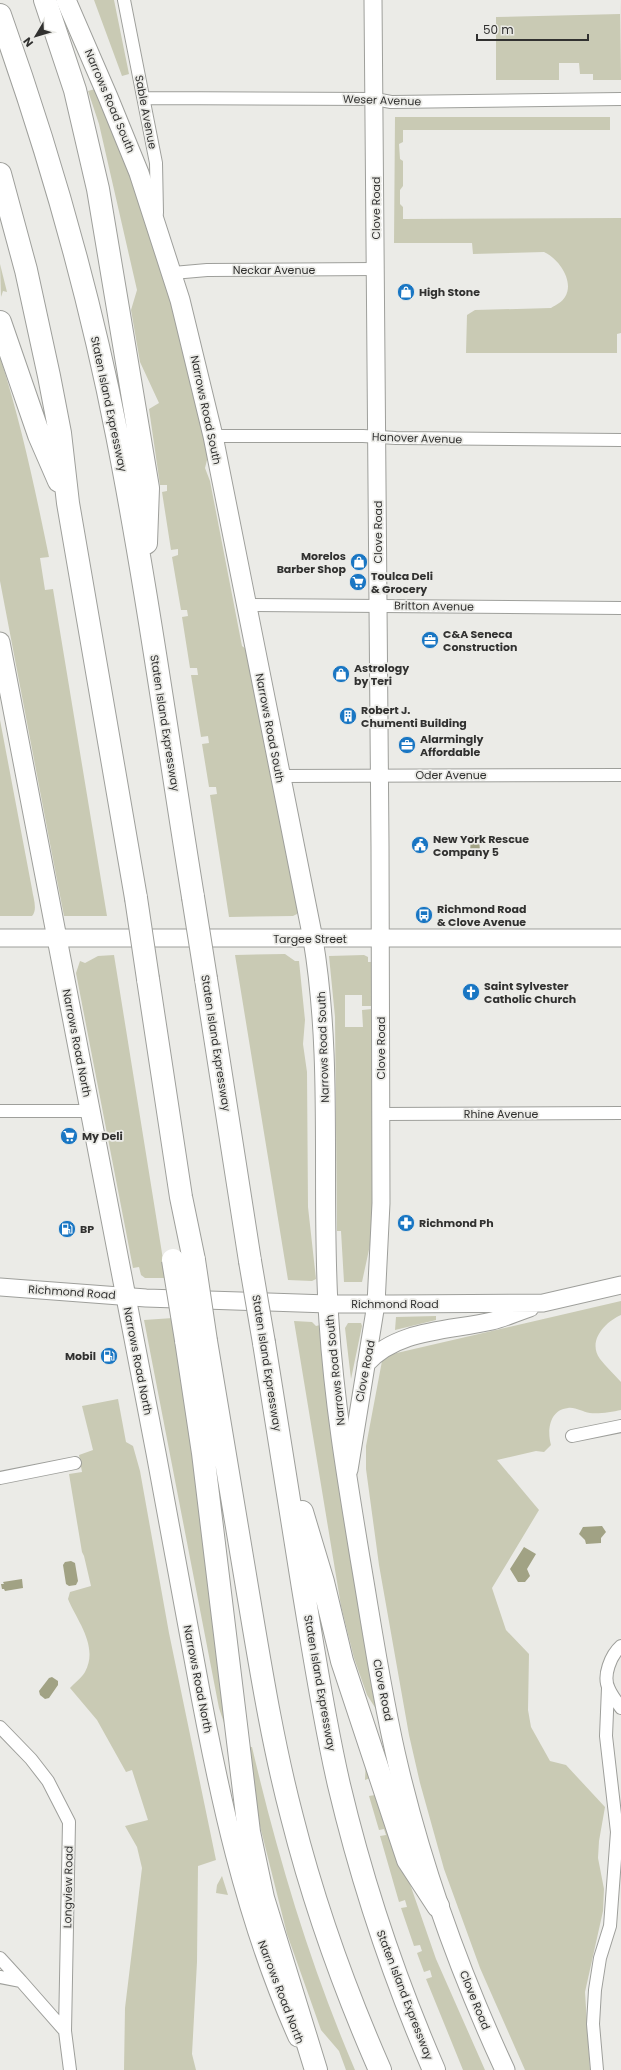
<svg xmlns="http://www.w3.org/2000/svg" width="621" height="2070" viewBox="0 0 621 2070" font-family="Poppins,sans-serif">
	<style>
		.green { fill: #c9cab4 }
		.water { fill: #a1a284 }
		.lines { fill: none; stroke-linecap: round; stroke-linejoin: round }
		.street-casing { stroke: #9e9f9b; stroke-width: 14 }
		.secondary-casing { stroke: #9e9f9b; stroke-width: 19 }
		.primary-casing { stroke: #9e9f9b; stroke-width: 21 }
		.highway-casing { stroke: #9e9f9b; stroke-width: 24 }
		.street { stroke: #fff; stroke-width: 12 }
		.secondary { stroke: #fff; stroke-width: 17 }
		.primary { stroke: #fff; stroke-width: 19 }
		.highway { stroke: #fff; stroke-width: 22 }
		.highway-bridge-casing { stroke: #9e9f9b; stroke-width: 24; stroke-linecap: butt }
		.highway-bridge { stroke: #fff; stroke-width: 22 }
		.labels { text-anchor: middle; stroke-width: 3.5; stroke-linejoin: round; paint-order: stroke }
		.street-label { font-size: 11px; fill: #313130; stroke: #ebebe7 }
		.poi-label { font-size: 11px; font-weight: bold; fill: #313130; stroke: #ebebe7; text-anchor: start }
	</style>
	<rect width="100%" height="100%" fill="#ebebe7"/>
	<path class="green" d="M94,0H114L129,74L122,76Z
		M620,0L621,80H593V74H580L579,63H559V80H496V17L620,14Z
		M95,89C129,171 160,254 182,340C192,378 199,417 208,456L205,468L210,481L242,646L246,649L298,911L297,914L293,916L229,917L210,795L217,794L216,787H209L202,744L209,743L208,736L201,737L191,675H198L197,668H190L182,617L188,616L187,610H181L172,557L178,555V549L171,550L162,492L167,491V485H160L149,409L159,403L140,362L131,310L137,290L99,124L88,91Z
		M395,117H610V130H403V142L399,144L400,159L403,161V186L400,190V204L403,207V219L621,218V333L617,334V353H466L467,315L475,310L551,308C556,305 562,302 565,297C575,281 558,258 544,252L473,254L472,243H394Z
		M0,264L7,292L3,291L1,297Z
		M0,357C21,422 35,489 49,557L40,558L45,590L53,589L107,916H64L56,875L0,581Z
		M0,720L32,889C33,897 38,910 32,916H0Z
		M285,954L295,961H299L305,1020L303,1044L307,1072L308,1207L316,1279L312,1281L288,1280L235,955Z
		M114,955L166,1278H145L141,1275L139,1267L133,1268L76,973L80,961L85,963L98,956Z
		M364,955L368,957V962H372V1006H362V995H345V1027H363L362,1010L372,1009L373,1218L370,1245L362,1282H344L341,1231H337L335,1017L329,956Z
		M621,1301V1315C605,1322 587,1341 600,1359C606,1367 614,1374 621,1382V1410C612,1412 599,1414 590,1413C582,1412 576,1407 568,1408C549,1410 547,1431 551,1445L544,1452L536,1451L497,1460L539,1510L492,1588L506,1630L529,1654L528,1710L531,1727L550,1761L566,1765L605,1807L599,1841L598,1858L604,1889L603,1911L585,1992L590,2070H525L480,1968L444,1869L420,1783L409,1735L379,1565L366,1469V1446L382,1361L388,1355Z
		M436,1316V1320L395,1330L396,1317Z
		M173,1318L196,1467L226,1729L219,1708L144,1320Z
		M294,1321L312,1322L316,1326L320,1325L336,1467L376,1709L367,1695L354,1658L341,1606Z
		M348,1323H361L362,1326L351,1379L345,1328Z
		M118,1399L126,1442L133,1446L140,1471L169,1633L216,1860L198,1866L197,1962L192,2054L196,2070H124L125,2008L142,1868L137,1847L125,1826L148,1820L132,1770L126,1772L97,1720L70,1688C75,1683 82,1677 85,1672C99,1646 77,1621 68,1599L70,1592L91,1586L84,1556L82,1552L69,1474L82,1472L79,1455L93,1450L82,1406Z
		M247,1747H252C278,1858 310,1965 355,2070H346L339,2051L321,2030L287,1934L260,1826Z
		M366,1757L436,1959L485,2070H463L426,1979L432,1977L430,1970L424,1972L417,1953L422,1951L420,1945L414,1946L401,1908L407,1907L405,1900L399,1902L380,1836L386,1835L384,1829L379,1830L369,1796L375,1795L370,1778L365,1780Z
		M222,1876L228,1895L216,1893L217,1885Z"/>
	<path class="water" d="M474,835L479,837L480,852L476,856L472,855L470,851L471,839Z
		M602,1526L606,1532L601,1538V1543L586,1544L585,1540L579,1534L583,1527Z
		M524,1547L536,1554L527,1569L530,1576L525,1582H518L510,1569Z
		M71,1561L75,1563L78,1581L76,1585L69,1586L66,1584L63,1565L65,1562Z
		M22,1579L23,1588L5,1591L4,1589H2L1,1584H4L3,1582Z
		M52,1677L58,1681V1685L49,1698L45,1699L40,1695L39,1691L49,1678Z"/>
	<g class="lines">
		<defs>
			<path id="street" d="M124,0L156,163L157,213
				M144,98L375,99L391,102L621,99
				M173,273L207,270L376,269
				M213,436H363L396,438L621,440
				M246,605L621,608
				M280,776L621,775
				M0,1111H90
				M380,1114L621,1113
				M572,1436L621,1426
				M0,1478L75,1463
				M621,1646C611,1655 602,1676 609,1689C612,1696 617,1702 621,1708
				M0,1727L31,1759L48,1781L69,1822L65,2031L70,2070
				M0,1958L21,1981
				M0,1977L21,1981L65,2031
				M597,2070L593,2024L595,1990L600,1958L610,1926L617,1832L606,1736L608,1688"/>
			<path id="secondary" d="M0,938H621
				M0,1287L146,1298L328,1304H393L543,1303L621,1285
				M366,1364C397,1329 449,1331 492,1321C505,1318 517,1312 530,1308
				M349,1470L376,1304L381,1203L380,846L373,0"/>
			<path id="primary" d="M66,0L108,97L139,173L180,300L213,436L313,939C334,1065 320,1194 329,1322C334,1401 347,1479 360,1558C372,1628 382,1699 399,1769C424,1873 460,1973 505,2070
				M0,642C52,912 105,1182 156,1453C169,1523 182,1594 195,1664C218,1791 245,1919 298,2037"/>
			<path id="highway" d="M45,0L75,90L98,189L148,488L146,543
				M0,15C49,152 89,292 117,435C147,588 168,743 193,897
				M0,174L26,270L49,376L60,433L68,503L136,898
				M0,322L39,435L59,481
				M148,979L181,1197L194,1260
				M206,979L250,1261
				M186,1340L203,1453L249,1832L263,1898L316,2070
				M206,1341C220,1423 234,1505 247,1587C260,1664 272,1741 292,1817C314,1904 344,1988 380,2070
				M264,1343C277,1425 290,1506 303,1588C314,1654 324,1720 339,1785C362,1882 394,1978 434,2070
				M302,1512L323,1582L342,1661L408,1860L438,1906"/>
		</defs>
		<use href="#street" class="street-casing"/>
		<use href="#secondary" class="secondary-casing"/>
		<use href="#primary" class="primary-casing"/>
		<use href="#highway" class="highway-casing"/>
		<use href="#street" class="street"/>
		<use href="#secondary" class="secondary"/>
		<use href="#primary" class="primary"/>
		<use href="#highway" class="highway"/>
		<defs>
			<path id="highway-bridge" d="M193,897L206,979
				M136,898L148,979
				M173,1260L186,1340
				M194,1260L206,1341
				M250,1261L264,1343"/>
		</defs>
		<use href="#highway-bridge" class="highway-bridge-casing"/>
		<use href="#highway-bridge" class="highway-bridge"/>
	</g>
	<defs>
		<symbol id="shop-disc" viewBox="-11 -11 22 22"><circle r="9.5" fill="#1976c3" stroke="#ebebe7"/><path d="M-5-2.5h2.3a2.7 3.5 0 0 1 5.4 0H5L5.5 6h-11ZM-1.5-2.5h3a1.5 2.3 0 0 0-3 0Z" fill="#fff"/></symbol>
		<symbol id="supermarket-disc" viewBox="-11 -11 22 22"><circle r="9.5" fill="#1976c3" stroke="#ebebe7"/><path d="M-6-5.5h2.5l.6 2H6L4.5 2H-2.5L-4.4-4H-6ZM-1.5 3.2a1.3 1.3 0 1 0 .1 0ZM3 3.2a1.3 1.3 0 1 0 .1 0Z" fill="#fff"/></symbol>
		<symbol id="office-disc" viewBox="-11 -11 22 22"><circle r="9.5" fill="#1976c3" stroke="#ebebe7"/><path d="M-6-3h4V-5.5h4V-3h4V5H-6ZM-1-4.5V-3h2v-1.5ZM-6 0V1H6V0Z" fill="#fff"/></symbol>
		<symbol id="building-disc" viewBox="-11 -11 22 22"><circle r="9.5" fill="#1976c3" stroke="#ebebe7"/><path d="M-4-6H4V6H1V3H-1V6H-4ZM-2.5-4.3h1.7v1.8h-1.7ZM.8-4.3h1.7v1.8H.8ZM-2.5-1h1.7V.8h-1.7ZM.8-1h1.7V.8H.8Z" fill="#fff"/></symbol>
		<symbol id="civic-disc" viewBox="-11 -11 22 22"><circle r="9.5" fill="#1976c3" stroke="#ebebe7"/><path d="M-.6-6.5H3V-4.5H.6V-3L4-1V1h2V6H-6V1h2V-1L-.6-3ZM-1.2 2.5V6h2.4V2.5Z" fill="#fff"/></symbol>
		<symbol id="bus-disc" viewBox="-11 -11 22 22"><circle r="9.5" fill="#1976c3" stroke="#ebebe7"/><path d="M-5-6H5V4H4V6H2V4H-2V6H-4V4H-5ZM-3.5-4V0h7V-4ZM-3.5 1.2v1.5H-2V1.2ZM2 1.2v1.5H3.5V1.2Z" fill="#fff"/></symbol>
		<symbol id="church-disc" viewBox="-11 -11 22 22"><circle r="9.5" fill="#1976c3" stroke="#ebebe7"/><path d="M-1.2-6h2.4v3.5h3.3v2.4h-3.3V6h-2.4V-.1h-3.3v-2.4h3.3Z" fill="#fff"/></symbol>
		<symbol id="pharmacy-disc" viewBox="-11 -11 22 22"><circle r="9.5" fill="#1976c3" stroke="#ebebe7"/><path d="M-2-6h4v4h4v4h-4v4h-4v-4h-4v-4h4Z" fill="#fff"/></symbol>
		<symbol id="fuel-disc" viewBox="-11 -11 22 22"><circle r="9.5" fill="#1976c3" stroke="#ebebe7"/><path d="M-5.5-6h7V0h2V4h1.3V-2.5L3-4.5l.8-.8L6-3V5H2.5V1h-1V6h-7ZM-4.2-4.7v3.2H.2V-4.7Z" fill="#fff"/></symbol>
	</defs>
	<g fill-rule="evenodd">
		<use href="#shop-disc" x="396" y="282" width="20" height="20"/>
		<use href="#shop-disc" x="349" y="552" width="20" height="20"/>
		<use href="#supermarket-disc" x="348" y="572" width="20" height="20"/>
		<use href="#office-disc" x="420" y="630" width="20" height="20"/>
		<use href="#shop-disc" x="331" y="664" width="20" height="20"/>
		<use href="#building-disc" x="338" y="706" width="20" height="20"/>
		<use href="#office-disc" x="397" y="735" width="20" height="20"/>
		<use href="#civic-disc" x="410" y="835" width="20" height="20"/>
		<use href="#bus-disc" x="414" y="905" width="20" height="20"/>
		<use href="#church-disc" x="461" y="982" width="20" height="20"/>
		<use href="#supermarket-disc" x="59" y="1126" width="20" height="20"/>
		<use href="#pharmacy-disc" x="396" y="1213" width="20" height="20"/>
		<use href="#fuel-disc" x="57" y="1219" width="20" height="20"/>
		<use href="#fuel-disc" x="99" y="1346" width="20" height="20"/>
	</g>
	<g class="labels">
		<g class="street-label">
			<text transform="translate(382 100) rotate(2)" y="4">Weser Avenue</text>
			<text transform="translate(110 101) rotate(67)" y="4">Narrows Road South</text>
			<text transform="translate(146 112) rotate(79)" y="4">Sable Avenue</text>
			<text transform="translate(376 208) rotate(-90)" y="4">Clove Road</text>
			<text x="274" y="274">Neckar Avenue</text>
			<text transform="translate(109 404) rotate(78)" y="4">Staten Island Expressway</text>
			<text transform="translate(206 410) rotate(78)" y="4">Narrows Road South</text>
			<text transform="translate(417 438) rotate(2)" y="4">Hanover Avenue</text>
			<text transform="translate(378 532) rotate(-90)" y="4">Clove Road</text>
			<text transform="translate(434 606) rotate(1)" y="4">Britton Avenue</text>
			<text transform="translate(165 723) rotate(81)" y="4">Staten Island Expressway</text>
			<text transform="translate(270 728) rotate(79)" y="4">Narrows Road South</text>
			<text x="451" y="779">Oder Avenue</text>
			<text x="310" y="943">Targee Street</text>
			<text transform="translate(77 1043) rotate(79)" y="4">Narrows Road North</text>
			<text transform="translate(216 1043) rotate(81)" y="4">Staten Island Expressway</text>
			<text transform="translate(323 1047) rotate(-92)" y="4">Narrows Road South</text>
			<text transform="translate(381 1048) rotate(-90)" y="4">Clove Road</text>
			<text x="501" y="1118">Rhine Avenue</text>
			<text transform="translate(72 1292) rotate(4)" y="4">Richmond Road</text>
			<text x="395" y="1308">Richmond Road</text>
			<text transform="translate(138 1361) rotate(79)" y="4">Narrows Road North</text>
			<text transform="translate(267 1363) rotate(81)" y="4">Staten Island Expressway</text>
			<text transform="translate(335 1370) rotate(-96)" y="4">Narrows Road South</text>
			<text transform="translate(365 1371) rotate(-79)" y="4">Clove Road</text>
			<text transform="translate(198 1679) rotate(79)" y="4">Narrows Road North</text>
			<text transform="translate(320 1683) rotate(80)" y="4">Staten Island Expressway</text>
			<text transform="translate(383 1690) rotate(79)" y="4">Clove Road</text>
			<text transform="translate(68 1887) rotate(-89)" y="4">Longview Road</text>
			<text transform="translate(281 1992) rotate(69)" y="4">Narrows Road North</text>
			<text transform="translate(405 1995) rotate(69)" y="4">Staten Island Expressway</text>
			<text transform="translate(475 2000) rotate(68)" y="4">Clove Road</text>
		</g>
		<g class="poi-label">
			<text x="419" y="296">High Stone</text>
			<text x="346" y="560" text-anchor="end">Morelos<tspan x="346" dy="13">Barber Shop</tspan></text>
			<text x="371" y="580">Toulca Deli<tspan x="371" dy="13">&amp; Grocery</tspan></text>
			<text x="443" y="638">C&amp;A Seneca<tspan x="443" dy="13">Construction</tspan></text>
			<text x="354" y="672">Astrology<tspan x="354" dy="13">by Teri</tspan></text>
			<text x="361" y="714">Robert J.<tspan x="361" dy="13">Chumenti Building</tspan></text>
			<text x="420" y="743">Alarmingly<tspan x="420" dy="13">Affordable</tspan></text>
			<text x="433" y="843">New York Rescue<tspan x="433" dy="13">Company 5</tspan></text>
			<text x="437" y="913">Richmond Road<tspan x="437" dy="13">&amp; Clove Avenue</tspan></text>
			<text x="484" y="990">Saint Sylvester<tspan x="484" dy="13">Catholic Church</tspan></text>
			<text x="82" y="1140">My Deli</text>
			<text x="419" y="1227">Richmond Ph</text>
			<text x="80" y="1233">BP</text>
			<text x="96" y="1360" text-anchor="end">Mobil</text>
		</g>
	</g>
	<g transform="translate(36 36) rotate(232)" stroke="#ebebe7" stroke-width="3" paint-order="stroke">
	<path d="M0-3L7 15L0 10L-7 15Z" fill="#313130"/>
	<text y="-6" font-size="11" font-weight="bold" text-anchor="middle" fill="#313130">N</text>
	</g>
	<path d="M477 34v6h111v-6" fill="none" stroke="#313130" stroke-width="2"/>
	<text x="483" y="34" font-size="12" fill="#313130" stroke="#ebebe7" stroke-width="3" paint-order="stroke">50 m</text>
</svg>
